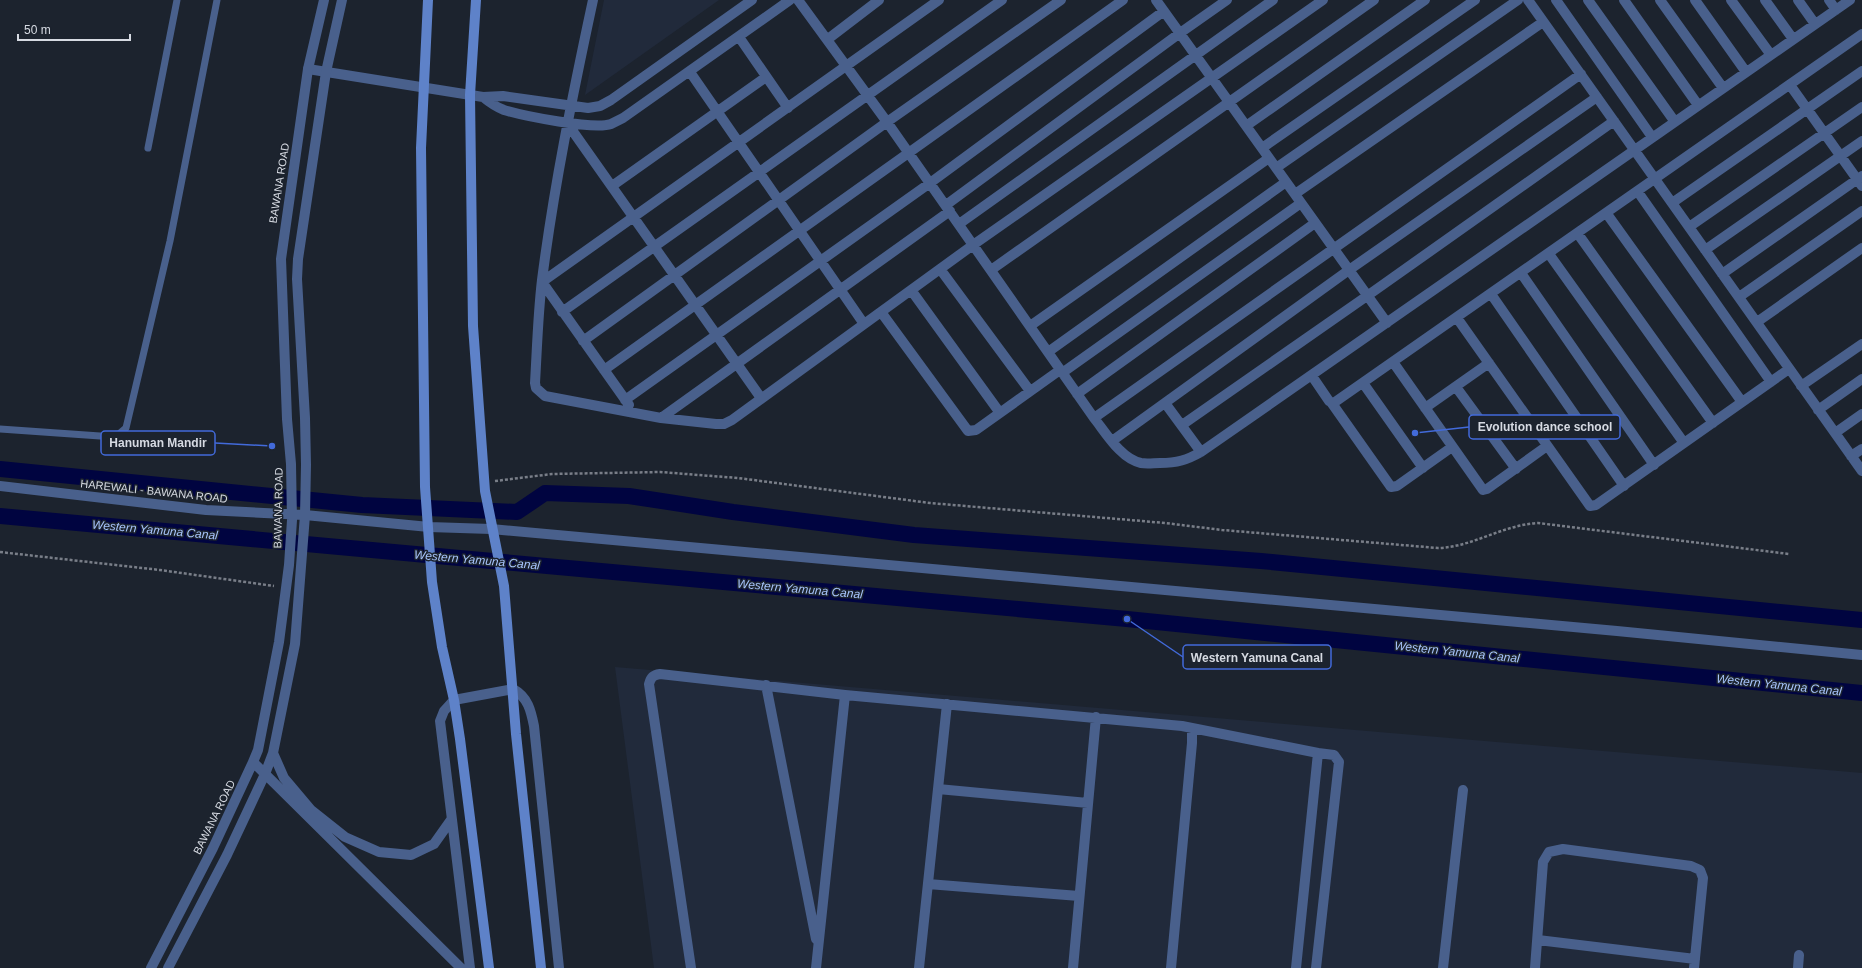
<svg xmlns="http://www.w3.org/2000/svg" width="1862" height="968" viewBox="0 0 1862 968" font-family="Helvetica,sans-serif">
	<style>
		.built { fill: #212a3b }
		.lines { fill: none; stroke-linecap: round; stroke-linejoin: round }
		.canal { stroke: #000440; stroke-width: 16 }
		.path { stroke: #797e88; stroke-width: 2.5; stroke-dasharray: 3 2; stroke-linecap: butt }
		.service { stroke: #49608c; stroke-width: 7 }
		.minor { stroke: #49608c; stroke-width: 10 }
		.tertiary { stroke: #49608c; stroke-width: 10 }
		.secondary { stroke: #5e82c9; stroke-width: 10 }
		.labels { text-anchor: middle; stroke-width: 3; stroke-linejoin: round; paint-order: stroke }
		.street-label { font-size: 11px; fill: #d6dae2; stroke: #1c232e }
		.water-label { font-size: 12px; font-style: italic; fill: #a8c5fd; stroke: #1c232e }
		.leader { fill: none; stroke: #426ada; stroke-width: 1.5 }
		.callout-dot { fill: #426ada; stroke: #1c232e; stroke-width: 1.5 }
		.callout { fill: #1c232e; stroke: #426ada; stroke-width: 1.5 }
		.callout-label { font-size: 12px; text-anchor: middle; font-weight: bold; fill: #d6dae2 }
	</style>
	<rect width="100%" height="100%" fill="#1c232e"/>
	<path class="built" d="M604,0H719L585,95Z
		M615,667L1862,773V968H654Z"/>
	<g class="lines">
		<path class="canal" d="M0,469L362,505L517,512L545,493L629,496L733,512L914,535L1261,561L1862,620
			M0,516L1127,619L1862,693"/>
		<path class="path" d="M495,481L552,474L660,472L738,478L930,503L1165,523L1222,530L1438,548C1473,547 1502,525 1538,523L1789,554
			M0,552L160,570L274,586"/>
		<path class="service" d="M148,148L177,0
			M0,429L100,436L119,434L126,428L170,241L217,0"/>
		<path class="minor" d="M593,0C573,93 554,186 542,280C538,314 537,349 535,383L536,388L545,396L661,418L716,424H724L732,420L973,245L1323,0
			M798,0L887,122L1094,418C1106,433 1121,459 1141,463C1147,464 1154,463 1160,463C1177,463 1187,460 1201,452L1850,0
			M1156,0L1387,323
			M1528,0L1862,471
			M1556,0L1652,137
			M1588,0L1675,122
			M1624,0L1698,105
			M1660,0L1723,88
			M1695,0L1746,72
			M1731,0L1771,55
			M1765,0L1793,39
			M1798,0L1815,24
			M1829,0L1836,10
			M739,37L788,108
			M828,39L879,0
			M308,69L483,97L503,96L588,108L600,106L611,100L752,0
			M690,72L864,324
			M1790,85L1862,186
			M483,97C489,102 496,107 504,110C524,116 594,130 611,124C615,122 619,120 623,118L790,0
			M567,123L761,398
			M1246,126L1425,0
			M1262,148L1475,0
			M1276,168L1518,0
			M612,186L766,77
			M1638,192L1771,382
			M1295,194L1543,22
			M1672,203L1862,71
			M946,205L1180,33L1227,0
			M1607,214L1742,402
			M959,224L1273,0
			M1689,227L1862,107
			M1578,234L1713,423
			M1705,250L1862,141
			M1549,254L1684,443
			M940,269L1030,391
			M991,270L1374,0
			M1521,273L1654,465
			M1722,274L1862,176
			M911,290L1000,413
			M1491,294L1624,486
			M1739,297L1862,211
			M562,312L1002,0
			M881,312L968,431L976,430L1060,370
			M1457,318L1590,506L1596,505L1789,369
			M1757,322L1862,248
			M1030,326L1269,158
			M583,341L887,122L1061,0
			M1048,352L1286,182
			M1393,362L1483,490L1487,489L1547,446
			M604,370L1123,0
			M1062,373L1301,203
			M1312,376L1329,401L1333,403L1335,402L1862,34
			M1363,383L1423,468
			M1801,386L1862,344
			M1456,387L1516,469
			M1077,394L1315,223
			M625,400L930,183L1164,11
			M1331,402L1391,487L1397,486L1452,447
			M1165,403L1201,452
			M629,405L542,282L939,0
			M1425,408L1489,363
			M1818,410L1862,379
			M661,418L950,211
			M1094,418L1581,74
			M1182,425L1367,296L1614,121
			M1835,433L1862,414
			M1112,441L1349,270L1597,97
			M1851,456L1862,449
			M491,529L1617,631L1862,655
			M766,685L816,939
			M938,789L1088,803
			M928,884L1079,896
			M1538,940L1695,959
			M691,968L649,684C651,677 653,675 660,674L845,695L1182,726L1318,753
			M816,968L845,695
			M919,968L947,704
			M1073,968L1096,717
			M1171,968L1192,743V729
			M1296,968L1318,753L1334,755L1339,762L1316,968
			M1443,968L1463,790
			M1535,968L1543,862L1549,852L1563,849L1691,866L1700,870L1703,878L1694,968
			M1798,968L1799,955"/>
		<path class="tertiary" d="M0,486L206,510L305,515L429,527L491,529
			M273,753L284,778L311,810L345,837L379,852L411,855L434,844L451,820
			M253,762L461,968
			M151,968L213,848L253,762L258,750L279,642L289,565L292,520L291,464L287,419L281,259L308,69L324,0
			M168,968L227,855L265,774L273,753L295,644L305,515L306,465L305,418L297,279L298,259L326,72L342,0
			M470,968L440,721L444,711L454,700L513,689C528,697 531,711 534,726L559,968"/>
		<path class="secondary" d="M428,0L421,148L425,487L432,582L442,647L454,700L460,739L489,968
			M476,0L470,95L473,326L485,491L504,586L516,734L541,968"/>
	</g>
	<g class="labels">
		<g class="street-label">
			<text transform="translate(279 183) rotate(-81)" y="4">BAWANA ROAD</text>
			<text transform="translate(154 491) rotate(6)" y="4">HAREWALI - BAWANA ROAD</text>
			<text transform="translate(278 508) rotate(-89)" y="4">BAWANA ROAD</text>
			<text transform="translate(214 817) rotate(-64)" y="4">BAWANA ROAD</text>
		</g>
		<g class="water-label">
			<text transform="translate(155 530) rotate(5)" y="4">Western Yamuna Canal</text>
			<text transform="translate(477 560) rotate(5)" y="4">Western Yamuna Canal</text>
			<text transform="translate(800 589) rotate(5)" y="4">Western Yamuna Canal</text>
			<text transform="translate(1457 652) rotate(6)" y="4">Western Yamuna Canal</text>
			<text transform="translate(1779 685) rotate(6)" y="4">Western Yamuna Canal</text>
		</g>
	</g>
	<path class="leader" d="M1415 433L1469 427M272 446L215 443M1127 619L1183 657"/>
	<g class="callout-dot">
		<circle cx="1415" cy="433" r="4"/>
		<circle cx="272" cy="446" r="4"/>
		<circle cx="1127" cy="619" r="4"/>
	</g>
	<g class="callout">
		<rect x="1469" y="415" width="151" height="24" rx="4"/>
		<rect x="101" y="431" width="114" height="24" rx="4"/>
		<rect x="1183" y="645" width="148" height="24" rx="4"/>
	</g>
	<g class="callout-label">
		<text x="1545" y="431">Evolution dance school</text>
		<text x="158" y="447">Hanuman Mandir</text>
		<text x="1257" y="662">Western Yamuna Canal</text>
	</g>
	<path d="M18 34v6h112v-6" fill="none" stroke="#d6dae2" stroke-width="2"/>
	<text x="24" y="34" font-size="12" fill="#d6dae2" stroke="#1c232e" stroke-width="3" paint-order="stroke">50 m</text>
</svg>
